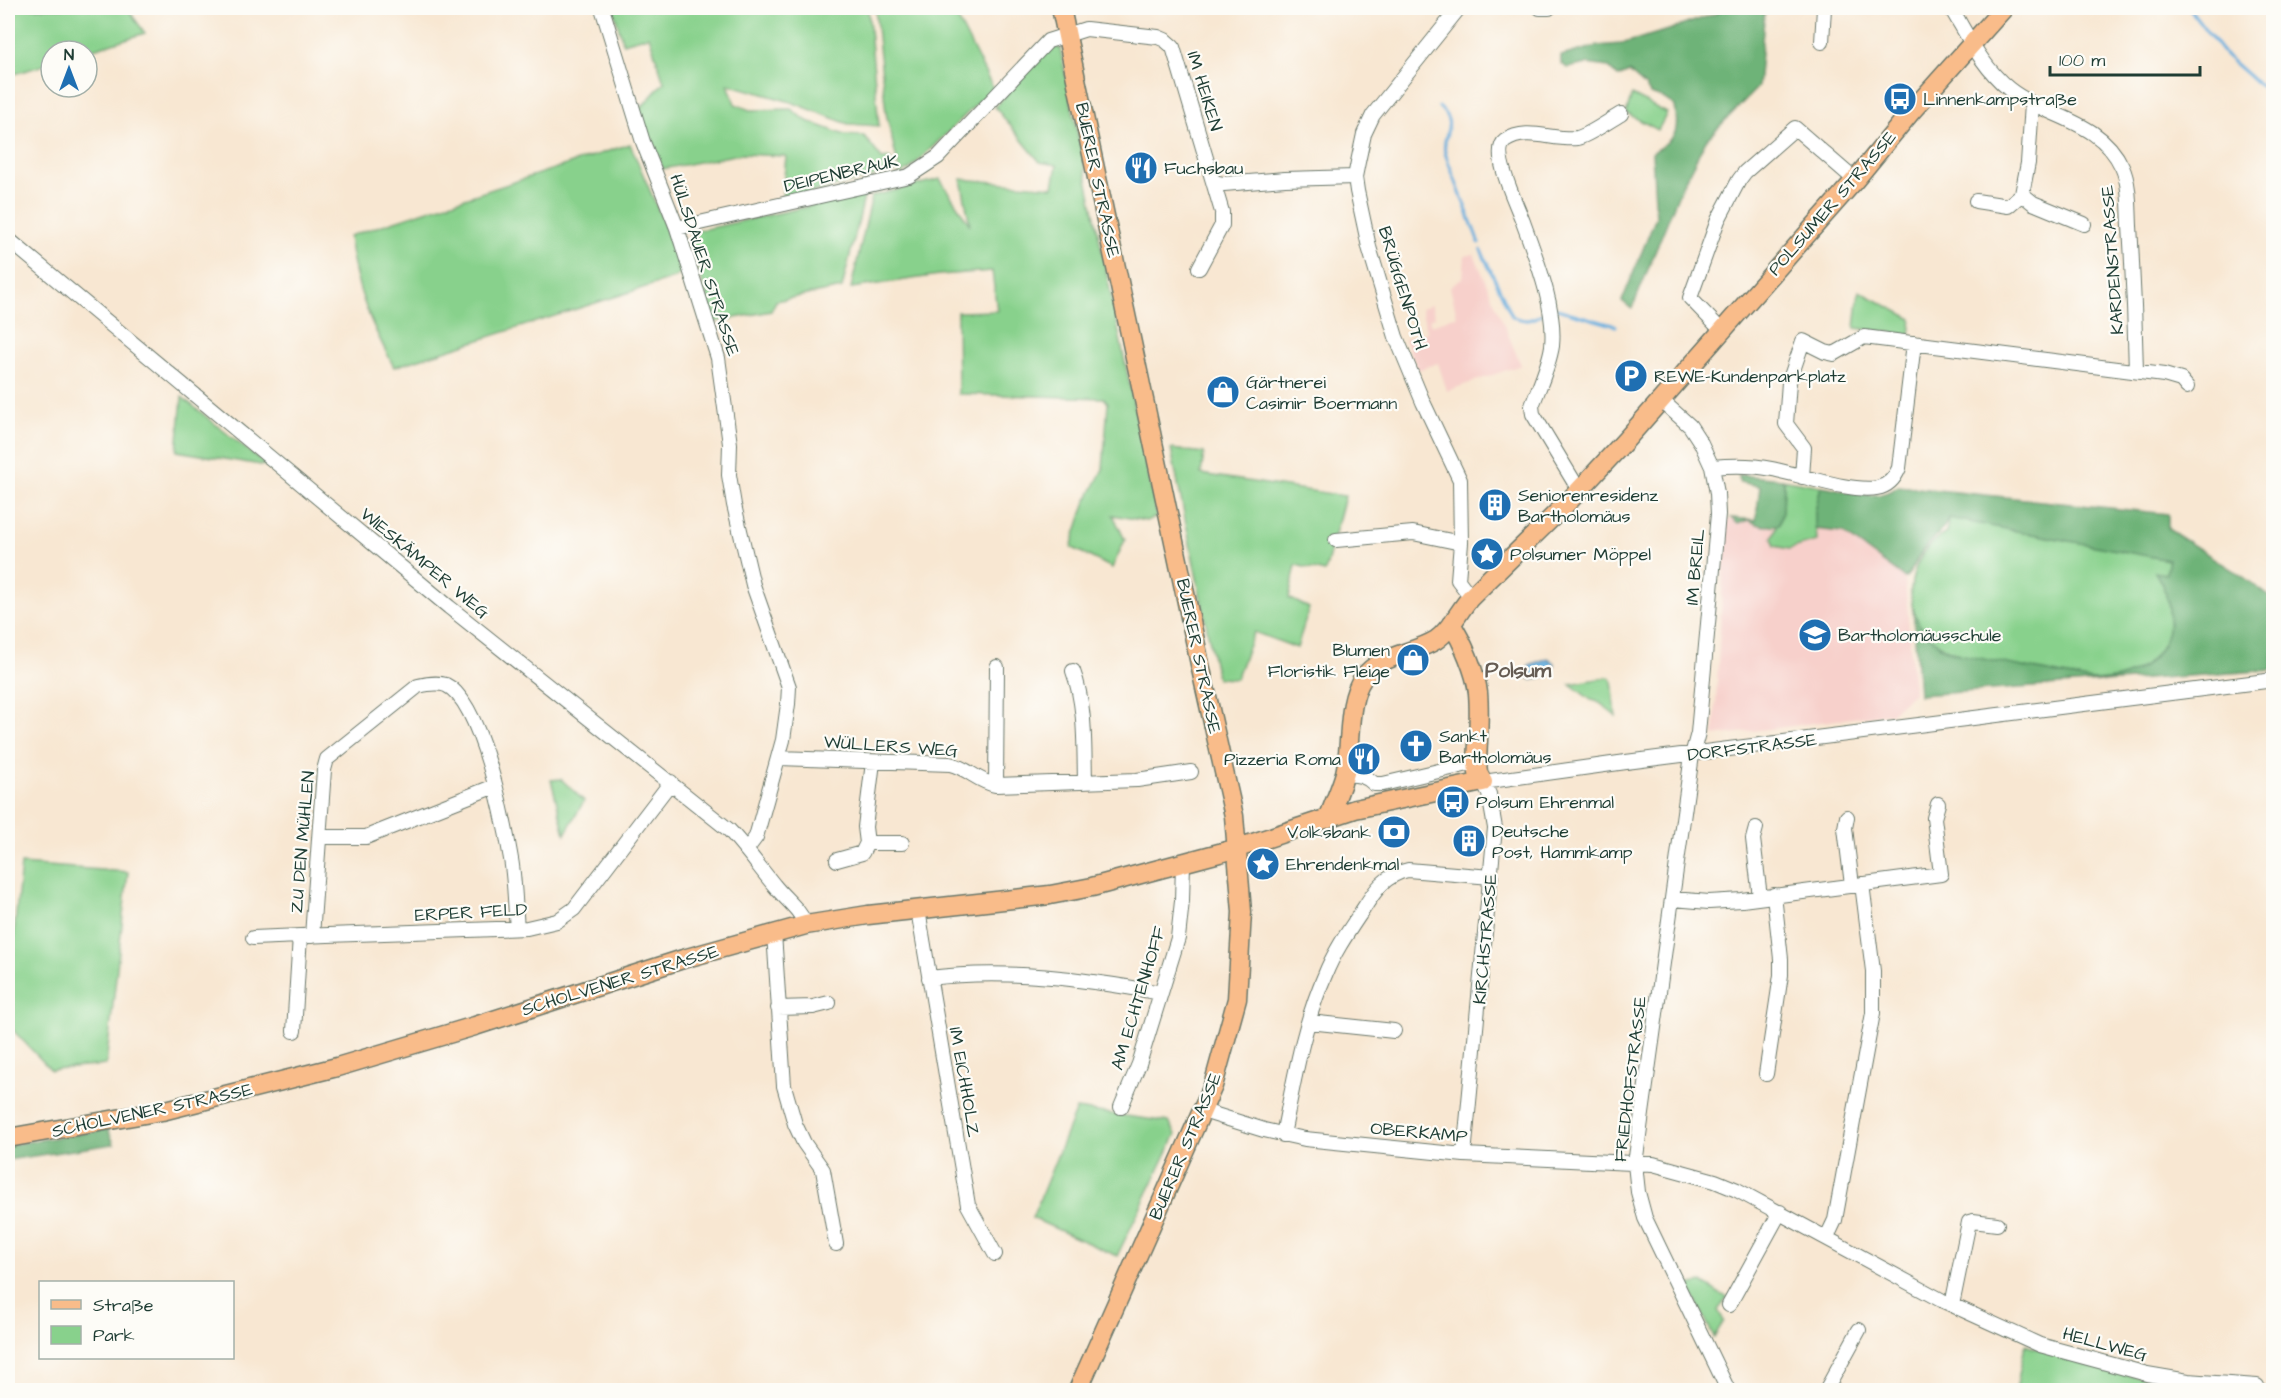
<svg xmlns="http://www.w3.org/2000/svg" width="2281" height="1398" viewBox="0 0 2281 1398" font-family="'Architects Daughter',sans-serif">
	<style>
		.built { fill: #f7d0cb }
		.green { fill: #88d18c; stroke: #548760; stroke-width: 1.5 }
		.forest { fill: #6eb378; stroke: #467856; stroke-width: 1.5 }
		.water { fill: #66addd; stroke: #427588; stroke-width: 1.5 }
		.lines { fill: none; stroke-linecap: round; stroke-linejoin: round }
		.stream { stroke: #66addd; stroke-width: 3 }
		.minor-casing { stroke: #6b786b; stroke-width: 16 }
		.major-casing { stroke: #6b786b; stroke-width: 21 }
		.minor { stroke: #fff; stroke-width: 14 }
		.major { stroke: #f9bc8a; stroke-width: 18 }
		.labels { text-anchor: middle; stroke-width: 4.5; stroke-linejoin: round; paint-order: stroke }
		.street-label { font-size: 18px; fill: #1f3d34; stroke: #fdfcf7 }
		.poi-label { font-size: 18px; fill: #1f3d34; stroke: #fdfcf7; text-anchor: start }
		.quarter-label { font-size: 21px; font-weight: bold; fill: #665d54; stroke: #fdfcf7 }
	</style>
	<rect width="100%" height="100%" fill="#fdfcf7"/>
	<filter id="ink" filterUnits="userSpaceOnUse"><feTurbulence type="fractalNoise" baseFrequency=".0167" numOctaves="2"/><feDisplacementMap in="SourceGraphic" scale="12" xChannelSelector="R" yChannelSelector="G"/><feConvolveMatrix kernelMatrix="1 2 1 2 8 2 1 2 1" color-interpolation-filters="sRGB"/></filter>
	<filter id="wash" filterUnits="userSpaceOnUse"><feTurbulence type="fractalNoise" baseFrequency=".008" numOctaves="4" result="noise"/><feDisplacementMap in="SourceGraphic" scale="24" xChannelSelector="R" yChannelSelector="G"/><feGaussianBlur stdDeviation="1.35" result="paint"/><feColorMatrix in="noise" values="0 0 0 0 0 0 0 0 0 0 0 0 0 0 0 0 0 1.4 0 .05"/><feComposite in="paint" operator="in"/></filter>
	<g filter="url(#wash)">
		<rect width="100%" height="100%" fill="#f8e7d2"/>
		<path class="built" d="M1474,254L1521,365L1447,391L1438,363L1418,370L1405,339L1427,332L1421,308L1431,305L1435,317L1429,319L1431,325L1457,316L1450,287L1463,277L1465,256Z
			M1726,519L1842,532L1905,578L1914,693L1891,713L1714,736Z"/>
		<path class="green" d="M8,8H127L145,33L87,51H51V63L8,76Z
			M613,8H868L879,126L848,124L791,102L728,84L735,104L750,110L791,109L807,121L845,135L864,136L882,159L890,158L896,171L782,200L786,156L740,154L663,169L639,110L664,82L649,36L623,43Z
			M875,8H952L993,88L910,169L900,174L886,113Z
			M1051,45L1060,48L1157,517L1146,521L1113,515L1125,540L1112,568L1071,547L1085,504L1103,469L1108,403L1104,398L958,394L957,312L997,311L992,271L939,275L851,288L872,196L940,179L970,225L961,179L1053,187L1057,165L1040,162L995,107Z
			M1632,95L1667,113L1658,130L1626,113Z
			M630,144L663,221L681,273L674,278L394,367C369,320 356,290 349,236Z
			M865,194L842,288L776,301L771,311L715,322L689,240L692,232Z
			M1859,291L1912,319L1910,335L1855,328Z
			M182,397L267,466L177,451Z
			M1171,449L1204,453L1201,474L1345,496L1325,572L1296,565L1289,598L1309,608L1297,648L1254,632L1236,679L1217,678Z
			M1782,479L1821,486L1815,512L1817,541L1789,549L1775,546L1772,538L1783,511L1784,482Z
			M1949,518L2169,560L2166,574L2156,573C2191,628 2155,682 2092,681C2066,676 2040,671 2015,666C1970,658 1909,651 1911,590C1912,566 1925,545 1946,533Z
			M1609,677L1612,680L1616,716C1607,711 1602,701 1591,700L1570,684Z
			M561,779L584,801L565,834L551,780Z
			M21,864L128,872L106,1065L51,1070L8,1025V995Z
			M1076,1109L1169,1122L1176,1134L1117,1256L1032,1218Z
			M1702,1282C1712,1287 1718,1295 1728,1297L1718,1310L1724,1321L1714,1337L1688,1285Z
			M2025,1345L2087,1365L2158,1381L2244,1390H2016Z"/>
		<path class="forest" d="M1724,8H1765L1758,87L1706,140L1681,188L1632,309L1622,301L1656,217L1652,153C1675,137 1680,135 1675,106L1663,98L1650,94L1646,87L1629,72L1618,77L1608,67L1587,64L1567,68L1561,63V56L1597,46L1621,44L1672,29L1717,13Z
			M1739,475L1782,479L1784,482L1783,511L1779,525C1768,526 1759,527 1749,520L1738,524L1731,518L1756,520L1760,486L1739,482Z
			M1821,486C1848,489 1874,505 1898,486L2168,514V529L2245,578L2273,599V670L1919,695L1913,608L1919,624L1929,635L1941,647L1954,653L2092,681C2156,682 2191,627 2155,572L2166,574L2169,560L1949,518C1942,534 1931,539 1921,553C1915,561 1913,571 1905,578L1842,532L1815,529V512Z
			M108,1129L114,1144L8,1160V1145Z"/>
		<path class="water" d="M1548,658L1555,663C1554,677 1543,676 1532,680L1527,677L1528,674L1526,672L1529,665Z"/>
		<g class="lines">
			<path class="stream" d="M2189,8L2224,54L2274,98
				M1439,107C1459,126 1441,132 1445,153L1479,243
				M1481,250L1512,316C1526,323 1532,320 1544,313
				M1557,309L1616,326"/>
		</g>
	</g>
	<g filter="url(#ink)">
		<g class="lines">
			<defs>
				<path id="minor" d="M602,8L643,142L677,228L718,358L730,444L729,475L734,505L753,585L789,687L788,704L783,740L756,837L747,849
					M1459,8L1373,115L1364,134L1358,162L1355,177L1357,191L1369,247L1396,337L1423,402L1460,480L1461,543L1458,580L1471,597
					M1540,8H1549
					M1951,8C1968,36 1982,67 2009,89C2046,118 2100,119 2122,167C2130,184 2129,207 2130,226C2133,274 2135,323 2136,371
					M1822,42L1824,8
					M1214,182L1224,184L1285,179L1355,177
					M2022,194L2028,163L2032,104
					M1976,201L2008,206L2022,194L2033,203L2084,224
					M677,228L909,176L938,157L1048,41L1086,29L1158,37L1165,40L1173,47L1222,212V225L1199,268
					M8,239L449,607L729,830C746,848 759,867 774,885C785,899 799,908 806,925
					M1722,331L1690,298L1718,220L1739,180L1745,172L1795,128L1855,180
					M1661,400L1690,426L1701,443L1712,467L1717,493L1718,514L1698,733L1692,755L1635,1164L1638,1192L1645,1218L1728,1390
					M1712,467C1732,465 1753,465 1772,469C1798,474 1852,493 1877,488C1888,486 1895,478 1899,468L1914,343
					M1802,477L1804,448L1786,424L1789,382L1803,341L1825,352L1834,354L1864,337L2164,375L2181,380L2187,387
					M1579,490L1533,414L1532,406C1539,387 1549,366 1552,346C1556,307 1536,258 1523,222C1518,207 1490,152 1505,141C1527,126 1553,141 1577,138C1588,136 1610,120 1621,114
					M1336,540L1413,533L1461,543
					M1073,671C1086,706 1084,746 1085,782
					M779,758L950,764C968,768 978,782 996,785L1137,780L1191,772
					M1345,774C1357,775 1366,775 1374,784H1383L1477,762
					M996,785L997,667
					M1847,817L1845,828L1852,885
					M1756,828L1753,839L1760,897
					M319,837H366L495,786
					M867,843H902
					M837,860L862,853L867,843L865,827L873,762
					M1673,899L1709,902L1742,900L1941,874L1934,818L1938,804
					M918,910L968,1205L995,1254
					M774,933L784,1086L795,1124L804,1143L823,1170L836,1244
					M312,936L324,770L327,759L418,686C427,684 437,682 446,685C481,701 505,823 511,859C515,882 515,906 517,928
					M253,938L300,936
					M929,978C1006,968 1085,979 1161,993
					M778,1008L813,1007L829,1003
					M1309,1022L1394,1031
					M294,1031L300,936L527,928L557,921L574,909L671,782
					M1766,1074L1781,975V959L1774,895
					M1121,1107L1139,1064L1178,938L1182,901L1183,863
					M1203,1111L1264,1130L1305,1139L1464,1155L1653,1164L1715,1181L1737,1190L1941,1300L2040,1345L2147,1374L2188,1381L2257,1386
					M1283,1135C1294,1081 1303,1025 1325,975C1334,952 1348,932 1362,911C1374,892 1384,875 1408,870L1491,877
					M1464,1155L1495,828L1489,794L1483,782L1626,762L2274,680
					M1827,1237L1835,1220L1873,1013V971L1862,884
					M1729,1305L1780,1212
					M1952,1305L1969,1222L1973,1221L1997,1224
					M1826,1390L1859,1330"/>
				<path id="major" d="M1061,8L1204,683L1234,816L1242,912L1237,999L1213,1086L1078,1390
					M1329,817C1334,802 1341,788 1345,773C1352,745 1346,702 1363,678C1379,655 1413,654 1436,640C1451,630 1459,610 1471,597L1571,499L1624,442L1855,180L1910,113L2004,8
					M8,1138L162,1111L337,1067L475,1026L683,959L806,925L868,915L1050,895L1092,887L1238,848L1355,809L1483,782L1478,773L1477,762C1478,740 1480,715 1478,693C1476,673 1462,640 1451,624"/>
			</defs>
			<use href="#minor" class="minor-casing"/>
			<use href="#major" class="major-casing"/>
			<use href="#minor" class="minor"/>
			<use href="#major" class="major"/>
		</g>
	</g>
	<defs>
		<symbol id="bus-disc" viewBox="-11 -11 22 22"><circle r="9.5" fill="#1f6fb2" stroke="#fdfcf7"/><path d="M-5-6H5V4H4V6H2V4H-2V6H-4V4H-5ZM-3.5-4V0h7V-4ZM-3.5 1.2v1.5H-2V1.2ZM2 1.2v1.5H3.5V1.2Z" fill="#fff"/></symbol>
		<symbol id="restaurant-disc" viewBox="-11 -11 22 22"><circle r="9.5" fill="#1f6fb2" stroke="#fdfcf7"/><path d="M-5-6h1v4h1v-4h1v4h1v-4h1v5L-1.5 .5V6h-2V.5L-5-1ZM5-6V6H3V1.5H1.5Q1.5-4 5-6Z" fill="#fff"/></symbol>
		<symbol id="parking-disc" viewBox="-11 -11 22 22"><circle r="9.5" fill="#1f6fb2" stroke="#fdfcf7"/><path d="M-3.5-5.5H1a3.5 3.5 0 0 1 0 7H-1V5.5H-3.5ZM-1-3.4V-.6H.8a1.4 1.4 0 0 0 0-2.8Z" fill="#fff"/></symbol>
		<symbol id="shop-disc" viewBox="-11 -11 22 22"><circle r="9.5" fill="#1f6fb2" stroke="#fdfcf7"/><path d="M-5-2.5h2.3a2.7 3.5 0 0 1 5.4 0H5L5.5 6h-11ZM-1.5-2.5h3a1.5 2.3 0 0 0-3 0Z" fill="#fff"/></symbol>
		<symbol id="building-disc" viewBox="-11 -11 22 22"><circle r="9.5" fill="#1f6fb2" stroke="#fdfcf7"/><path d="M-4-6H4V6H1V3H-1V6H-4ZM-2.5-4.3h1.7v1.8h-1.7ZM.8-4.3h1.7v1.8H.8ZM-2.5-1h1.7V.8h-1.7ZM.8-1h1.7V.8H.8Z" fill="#fff"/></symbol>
		<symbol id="sight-disc" viewBox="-11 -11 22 22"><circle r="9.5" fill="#1f6fb2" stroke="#fdfcf7"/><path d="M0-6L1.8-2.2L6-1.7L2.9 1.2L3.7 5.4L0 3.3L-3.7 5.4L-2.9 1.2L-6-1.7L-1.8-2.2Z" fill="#fff"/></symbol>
		<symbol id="school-disc" viewBox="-11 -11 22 22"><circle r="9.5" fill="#1f6fb2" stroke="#fdfcf7"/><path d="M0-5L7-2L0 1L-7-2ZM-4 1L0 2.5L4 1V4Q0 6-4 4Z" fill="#fff"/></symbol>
		<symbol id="church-disc" viewBox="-11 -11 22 22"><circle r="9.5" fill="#1f6fb2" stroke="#fdfcf7"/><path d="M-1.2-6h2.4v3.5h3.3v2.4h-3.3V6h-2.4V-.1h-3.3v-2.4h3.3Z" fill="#fff"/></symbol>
		<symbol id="bank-disc" viewBox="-11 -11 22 22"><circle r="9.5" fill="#1f6fb2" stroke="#fdfcf7"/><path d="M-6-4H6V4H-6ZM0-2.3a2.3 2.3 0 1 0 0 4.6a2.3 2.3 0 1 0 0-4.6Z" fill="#fff"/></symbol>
	</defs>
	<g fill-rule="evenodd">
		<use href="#bus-disc" x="1881" y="80" width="38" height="38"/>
		<use href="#restaurant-disc" x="1122" y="149" width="38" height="38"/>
		<use href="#parking-disc" x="1612" y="357" width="38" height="38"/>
		<use href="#shop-disc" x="1204" y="373" width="38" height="38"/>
		<use href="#building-disc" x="1476" y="486" width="38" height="38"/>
		<use href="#sight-disc" x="1468" y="535" width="38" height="38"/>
		<use href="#school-disc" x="1796" y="616" width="38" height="38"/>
		<use href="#shop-disc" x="1394" y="641" width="38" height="38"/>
		<use href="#church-disc" x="1397" y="727" width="38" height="38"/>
		<use href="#restaurant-disc" x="1345" y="740" width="38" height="38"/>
		<use href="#bus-disc" x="1434" y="783" width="38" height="38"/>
		<use href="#bank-disc" x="1375" y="813" width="38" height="38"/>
		<use href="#building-disc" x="1450" y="822" width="38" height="38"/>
		<use href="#sight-disc" x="1244" y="845" width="38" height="38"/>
	</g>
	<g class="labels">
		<g class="street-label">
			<text transform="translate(1205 91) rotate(73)" y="6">IM HEIKEN</text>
			<text transform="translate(841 173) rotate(-13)" y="6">DEIPENBRAUK</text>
			<text transform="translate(1098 180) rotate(78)" y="6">BUERER STRASSE</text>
			<text transform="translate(1832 203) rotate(-49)" y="6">POLSUMER STRASSE</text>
			<text transform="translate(2112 260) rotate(-94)" y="6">KARDENSTRASSE</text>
			<text transform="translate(705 265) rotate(72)" y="6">HÜLSDAUER STRASSE</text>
			<text transform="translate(1403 288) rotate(73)" y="6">BRÜGGENPOTH</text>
			<text transform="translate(425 563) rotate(40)" y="6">WIESKÄMPER WEG</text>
			<text transform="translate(1695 567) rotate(-85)" y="6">IM BREIL</text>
			<text transform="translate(1199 656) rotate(78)" y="6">BUERER STRASSE</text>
			<text transform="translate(891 746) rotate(4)" y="6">WÜLLERS WEG</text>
			<text transform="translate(1752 747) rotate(-7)" y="6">DORFSTRASSE</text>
			<text transform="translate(302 842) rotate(-85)" y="6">ZU DEN MÜHLEN</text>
			<text transform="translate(471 912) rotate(-3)" y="6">ERPER FELD</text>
			<text transform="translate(1485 939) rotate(-85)" y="6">KIRCHSTRASSE</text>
			<text transform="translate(620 980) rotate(-17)" y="6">SCHOLVENER STRASSE</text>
			<text transform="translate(1138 998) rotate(-73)" y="6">AM ECHTENHOFF</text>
			<text transform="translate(1630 1079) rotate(-83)" y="6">FRIEDHOFSTRASSE</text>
			<text transform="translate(965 1082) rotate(80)" y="6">IM EICHHOLZ</text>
			<text transform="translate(152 1110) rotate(-12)" y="6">SCHOLVENER STRASSE</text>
			<text transform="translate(1419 1132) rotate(5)" y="6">OBERKAMP</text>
			<text transform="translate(1185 1146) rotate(-67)" y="6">BUERER STRASSE</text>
			<text transform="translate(2105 1344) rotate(15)" y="6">HELLWEG</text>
		</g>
		<g class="poi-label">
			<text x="1923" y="105">Linnenkampstraße</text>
			<text x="1164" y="174">Fuchsbau</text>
			<text x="1654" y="382">REWE-Kundenparkplatz</text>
			<text x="1246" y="388">Gärtnerei<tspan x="1246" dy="21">Casimir Boermann</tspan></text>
			<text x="1518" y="501">Seniorenresidenz<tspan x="1518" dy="21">Bartholomäus</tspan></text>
			<text x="1510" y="560">Polsumer Möppel</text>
			<text x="1838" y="641">Bartholomäusschule</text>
			<text x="1390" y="656" text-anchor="end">Blumen<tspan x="1390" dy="21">Floristik Fleige</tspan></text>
			<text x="1439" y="742">Sankt<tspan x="1439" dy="21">Bartholomäus</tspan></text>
			<text x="1341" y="765" text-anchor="end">Pizzeria Roma</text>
			<text x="1476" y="808">Polsum Ehrenmal</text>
			<text x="1492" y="837">Deutsche<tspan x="1492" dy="21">Post, Hammkamp</tspan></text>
			<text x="1371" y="838" text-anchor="end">Volksbank</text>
			<text x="1286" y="870">Ehrendenkmal</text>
		</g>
		<g class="quarter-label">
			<text x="1518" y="677">Polsum</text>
		</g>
	</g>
	<rect width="2281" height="1398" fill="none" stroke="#fdfcf7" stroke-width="30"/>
	<rect x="39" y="1281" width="195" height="78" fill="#fdfcf7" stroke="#a4b0a9" stroke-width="1.5"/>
	<rect x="51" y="1300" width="30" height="9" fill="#f9bc8a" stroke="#a4b0a9" stroke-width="1.5"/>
	<text x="93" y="1311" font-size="18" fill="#1f3d34">Straße</text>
	<rect x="51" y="1326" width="30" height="18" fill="#88d18c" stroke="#a4b0a9" stroke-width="1.5"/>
	<text x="93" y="1341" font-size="18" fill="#1f3d34">Park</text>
	<g transform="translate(69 69)"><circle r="28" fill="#fdfcf7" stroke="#a4b0a9" stroke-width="1.5"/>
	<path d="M0-4.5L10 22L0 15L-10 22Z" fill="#1f6fb2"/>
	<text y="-9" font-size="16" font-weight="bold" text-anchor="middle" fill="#1f3d34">N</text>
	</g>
	<path d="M2050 66v9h150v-9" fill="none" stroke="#1f3d34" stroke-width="3"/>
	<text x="2059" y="66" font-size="18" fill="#1f3d34" stroke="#fdfcf7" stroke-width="4.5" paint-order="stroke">100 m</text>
</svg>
